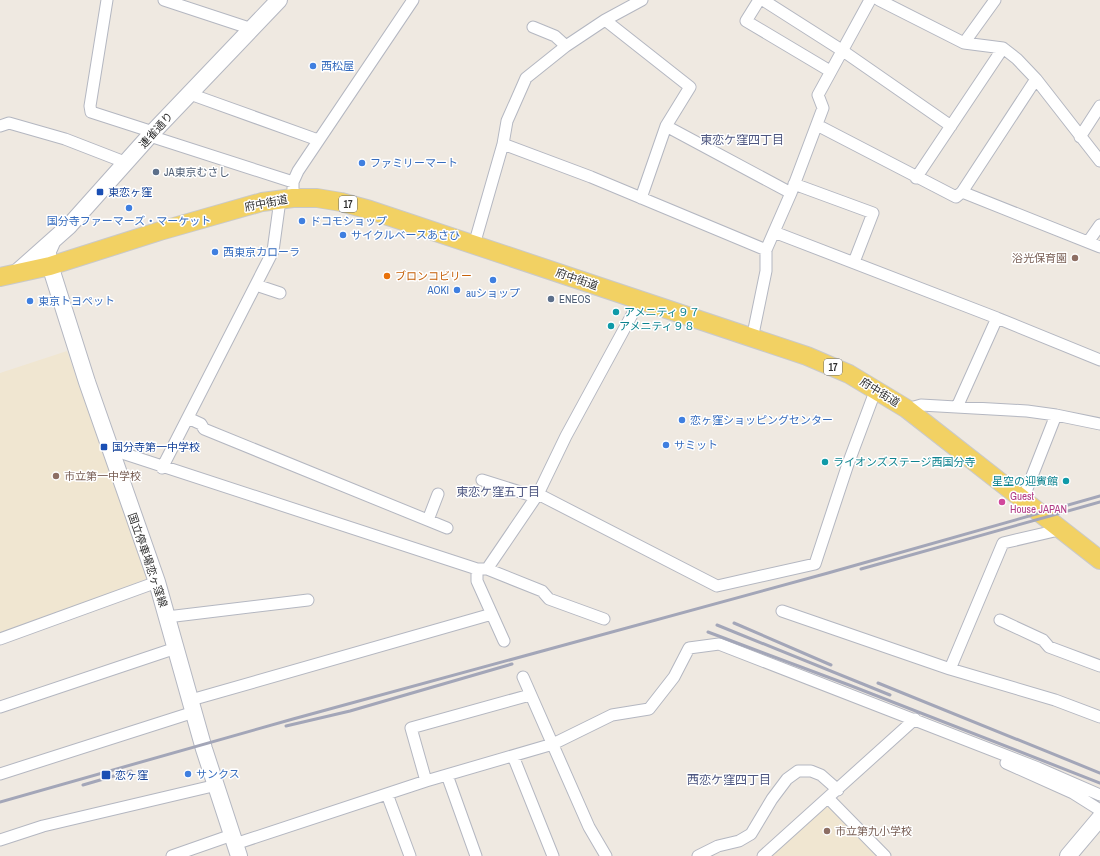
<svg xmlns="http://www.w3.org/2000/svg" width="1100" height="856" viewBox="0 0 1100 856" font-family="'Archivo Narrow','Noto Sans JP',sans-serif">
	<style>
		.education { fill: #f0e6d1 }
		.lines { fill: none; stroke-linecap: round; stroke-linejoin: round }
		.street-casing { stroke: #b4b7c1; stroke-width: 13 }
		.secondary-casing { stroke: #b4b7c1; stroke-width: 18 }
		.primary-casing { stroke: #c9c9c9; stroke-width: 20 }
		.street { stroke: #fff; stroke-width: 11 }
		.secondary { stroke: #fff; stroke-width: 16 }
		.primary { stroke: #f2d163; stroke-width: 18 }
		.rail { stroke: #a3a6b8; stroke-width: 3 }
		.shop-dot { fill: #3f7fe0; stroke: #fff; stroke-width: 1.5 }
		.service-dot { fill: #5c6f8a; stroke: #fff; stroke-width: 1.5 }
		.transit-dot { fill: #1a4fb4; stroke: #fff; stroke-width: 1.5 }
		.education-dot { fill: #8d6e63; stroke: #fff; stroke-width: 1.5 }
		.food-dot { fill: #e8710a; stroke: #fff; stroke-width: 1.5 }
		.culture-dot { fill: #0f9aa8; stroke: #fff; stroke-width: 1.5 }
		.hotel-dot { fill: #d1479c; stroke: #fff; stroke-width: 1.5 }
		.labels { text-anchor: middle; stroke-width: 3; stroke-linejoin: round; paint-order: stroke }
		.shield { fill: #fff; stroke: #6d6d6d; stroke-width: 1 }
		.shield-label { font-size: 10px; font-weight: bold; fill: #2e2e2e }
		.shop-label { font-size: 11px; fill: #366cbe; stroke: #fff; text-anchor: start }
		.street-label { font-size: 11px; fill: #2e2e2e; stroke: #fff }
		.service-label { font-size: 11px; fill: #4e5e75; stroke: #fff; text-anchor: start }
		.transit-label { font-size: 11px; fill: #164399; stroke: #fff; text-anchor: start }
		.education-label { font-size: 11px; fill: #785e54; stroke: #fff; text-anchor: start }
		.food-label { font-size: 11px; fill: #c56008; stroke: #fff; text-anchor: start }
		.culture-label { font-size: 11px; fill: #0d838f; stroke: #fff; text-anchor: start }
		.hotel-label { font-size: 11px; fill: #b23c85; stroke: #fff; text-anchor: start }
		.neighbourhood-label { font-size: 12px; fill: #4d5680; stroke: #fff }
	</style>
	<rect width="100%" height="100%" fill="#efe9e1"/>
	<path class="education" d="M67,351L147,579L0,634V373Z
		M826,806H831L879,856H771Z"/>
	<g class="lines">
		<defs>
			<path id="street" d="M107,0L90,106L91,112L153,132
				M164,0L252,29
				M759,0L746,21L830,71
				M763,0L843,51L951,126
				M879,0L964,43L1003,48L1017,59L1036,79L1100,161
				M605,20L690,87L666,126L641,198
				M533,27L555,36L566,46
				M964,43L995,0
				M190,94L318,140
				M817,125L956,197L962,192L1036,79
				M0,126L9,123L65,139L127,163
				M666,126L791,193
				M150,136L293,182
				M1080,137L1100,106
				M503,144L591,177L766,250
				M916,178L1003,48
				M794,184L873,213L854,262
				M962,192L1100,247
				M293,198V182L298,171L413,0
				M774,232L997,318
				M1088,242L1100,225
				M474,245L503,144L507,121L526,78L566,46L605,20L642,0
				M256,285L280,293
				M752,339L766,271V250L791,193L823,108L818,95L870,0
				M957,407L997,318L1100,360
				M907,409L921,405L1027,411L1056,415L1100,424
				M188,418L201,424L204,429L447,528
				M110,449L477,569H487L542,591L549,599L604,619
				M162,468L273,251L280,200
				M482,480L536,497
				M538,494L717,586L815,564L848,464L876,389
				M1023,499L1056,415
				M428,520L438,494
				M477,569V581L504,641
				M487,569L538,494L566,436L640,300
				M782,611L950,669L1055,700L1100,717
				M167,617L308,600
				M1000,620L1043,640L1049,647L1100,666
				M0,639L157,582
				M950,669L1003,543L1063,529
				M523,677L589,827L606,856
				M191,700L492,614
				M0,707L176,648
				M513,756L553,856
				M1006,763L1073,793L1100,810
				M0,774L194,712
				M447,775L476,856
				M426,781L411,728L530,695
				M387,794L410,856
				M829,799L885,856
				M0,840L43,826L217,785
				M235,844L426,781L553,744L612,715L649,709L674,677L689,648L719,644L1038,768L1100,795
				M172,856L232,835
				M698,856L718,846L739,841L751,834L772,799L787,779L798,771H811L821,775L838,790
				M763,856L915,719"/>
			<path id="secondary" d="M52,242L48,251V259L87,382L157,582L204,749L239,856
				M15,274L69,226L153,132L279,0
				M1068,856L1100,818"/>
			<path id="primary" d="M0,277L50,266L160,231L262,202L293,198H317L341,202L370,210L807,356L849,374L907,409L1100,560"/>
		</defs>
		<use href="#street" class="street-casing"/>
		<use href="#secondary" class="secondary-casing"/>
		<use href="#primary" class="primary-casing"/>
		<use href="#street" class="street"/>
		<use href="#secondary" class="secondary"/>
		<use href="#primary" class="primary"/>
		<path class="rail" d="M861,569L1100,502
			M734,623L831,665
			M717,625L890,695
			M708,632L849,685L1100,783
			M878,683L1100,773
			M286,726L350,711L512,664
			M83,785L131,771
			M0,802L293,719L828,573L1100,496"/>
	</g>
	<g class="shop-dot">
		<circle cx="313" cy="66" r="4"/>
		<circle cx="362" cy="163" r="4"/>
		<circle cx="129" cy="208" r="4"/>
		<circle cx="302" cy="221" r="4"/>
		<circle cx="343" cy="235" r="4"/>
		<circle cx="215" cy="252" r="4"/>
		<circle cx="493" cy="280" r="4"/>
		<circle cx="457" cy="290" r="4"/>
		<circle cx="30" cy="301" r="4"/>
		<circle cx="682" cy="420" r="4"/>
		<circle cx="666" cy="445" r="4"/>
		<circle cx="188" cy="774" r="4"/>
	</g>
	<g class="service-dot">
		<circle cx="156" cy="172" r="4"/>
		<circle cx="551" cy="299" r="4"/>
	</g>
	<g class="transit-dot">
		<rect x="96" y="188" width="8" height="8" rx="2"/>
		<rect x="100" y="443" width="8" height="8" rx="2"/>
		<rect x="101" y="770" width="10" height="10" rx="2"/>
	</g>
	<g class="education-dot">
		<circle cx="1075" cy="258" r="4"/>
		<circle cx="56" cy="476" r="4"/>
		<circle cx="827" cy="831" r="4"/>
	</g>
	<circle class="food-dot" cx="387" cy="276" r="4"/>
	<g class="culture-dot">
		<circle cx="616" cy="312" r="4"/>
		<circle cx="611" cy="326" r="4"/>
		<circle cx="825" cy="462" r="4"/>
		<circle cx="1066" cy="481" r="4"/>
	</g>
	<circle class="hotel-dot" cx="1002" cy="502" r="4"/>
	<g class="labels">
		<g class="shield">
			<rect x="339" y="196" width="18" height="16" rx="3"/>
			<rect x="824" y="359" width="18" height="16" rx="3"/>
		</g>
		<g class="shield-label">
			<text x="348" y="208">17</text>
			<text x="833" y="371">17</text>
		</g>
		<g class="shop-label">
			<text x="321" y="70">西松屋</text>
			<text x="370" y="167">ファミリーマート</text>
			<text x="129" y="225" text-anchor="middle">国分寺ファーマーズ・マーケット</text>
			<text x="310" y="225">ドコモショップ</text>
			<text x="351" y="239">サイクルベースあさひ</text>
			<text x="223" y="256">西東京カローラ</text>
			<text x="449" y="294" text-anchor="end">AOKI</text>
			<text x="493" y="297" text-anchor="middle">auショップ</text>
			<text x="38" y="305">東京トヨペット</text>
			<text x="690" y="424">恋ヶ窪ショッピングセンター</text>
			<text x="674" y="449">サミット</text>
			<text x="196" y="778">サンクス</text>
		</g>
		<g class="street-label">
			<text transform="translate(156 130) rotate(-48)" y="4">連雀通り</text>
			<text transform="translate(266 203) rotate(-11)" y="4">府中街道</text>
			<text transform="translate(577 279) rotate(19)" y="4">府中街道</text>
			<text transform="translate(880 392) rotate(32)" y="4">府中街道</text>
			<text transform="translate(148 560) rotate(71)" y="4">国立停車場恋ヶ窪線</text>
		</g>
		<g class="service-label">
			<text x="164" y="176">JA東京むさし</text>
			<text x="559" y="303">ENEOS</text>
		</g>
		<g class="transit-label">
			<text x="108" y="196">東恋ヶ窪</text>
			<text x="112" y="451">国分寺第一中学校</text>
			<text x="115" y="779">恋ヶ窪</text>
		</g>
		<g class="education-label">
			<text x="1067" y="262" text-anchor="end">浴光保育園</text>
			<text x="64" y="480">市立第一中学校</text>
			<text x="835" y="835">市立第九小学校</text>
		</g>
		<g class="food-label">
			<text x="395" y="280">ブロンコビリー</text>
		</g>
		<g class="culture-label">
			<text x="624" y="316">アメニティ９７</text>
			<text x="619" y="330">アメニティ９８</text>
			<text x="833" y="466">ライオンズステージ西国分寺</text>
			<text x="1058" y="485" text-anchor="end">星空の迎賓館</text>
		</g>
		<g class="hotel-label">
			<text x="1010" y="500">Guest<tspan x="1010" dy="13">House JAPAN</tspan></text>
		</g>
		<g class="neighbourhood-label">
			<text x="742" y="144">東恋ケ窪四丁目</text>
			<text x="498" y="496">東恋ケ窪五丁目</text>
			<text x="729" y="784">西恋ケ窪四丁目</text>
		</g>
	</g>
</svg>
